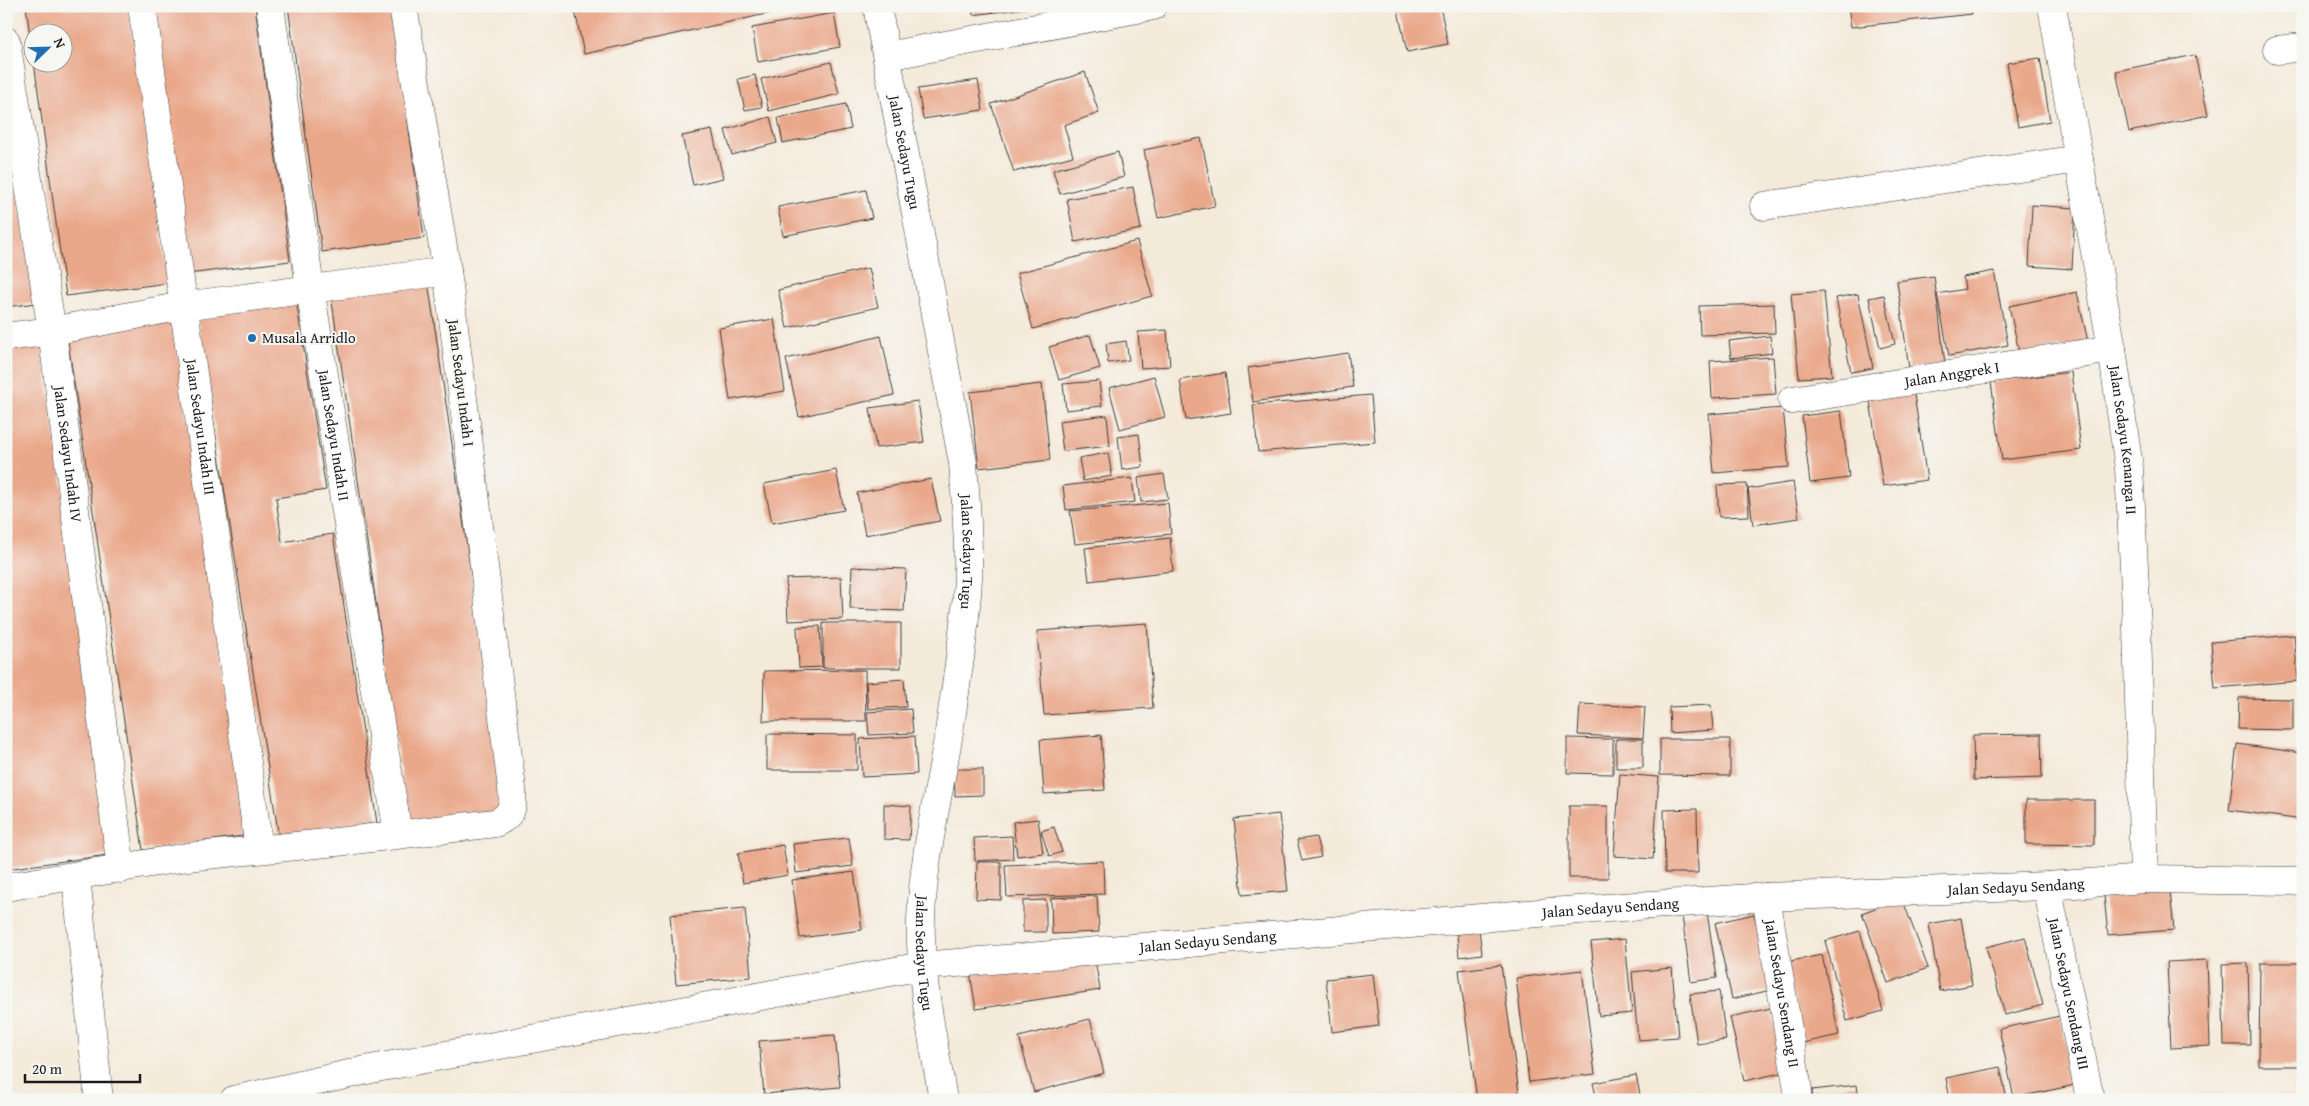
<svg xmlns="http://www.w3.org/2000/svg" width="2309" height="1106" viewBox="0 0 2309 1106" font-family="'Gentium Book Plus',serif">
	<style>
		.building { fill: #eaa88b }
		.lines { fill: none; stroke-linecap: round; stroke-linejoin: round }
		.minor-casing { stroke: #3c3b38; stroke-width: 29 }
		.tertiary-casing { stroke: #3c3b38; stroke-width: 29 }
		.minor { stroke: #fff; stroke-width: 28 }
		.tertiary { stroke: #fff; stroke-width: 28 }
		.poi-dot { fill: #1f6fb2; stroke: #f6f6f2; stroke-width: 2 }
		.labels { text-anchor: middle; stroke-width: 4; stroke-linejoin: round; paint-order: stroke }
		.street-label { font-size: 15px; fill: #1c1c1c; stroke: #f6f6f2 }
		.poi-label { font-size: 15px; fill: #1c1c1c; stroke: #f6f6f2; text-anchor: start }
	</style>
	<rect width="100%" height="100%" fill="#f6f6f2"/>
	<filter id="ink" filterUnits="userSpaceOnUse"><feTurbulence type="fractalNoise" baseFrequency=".02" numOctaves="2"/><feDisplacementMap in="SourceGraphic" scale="10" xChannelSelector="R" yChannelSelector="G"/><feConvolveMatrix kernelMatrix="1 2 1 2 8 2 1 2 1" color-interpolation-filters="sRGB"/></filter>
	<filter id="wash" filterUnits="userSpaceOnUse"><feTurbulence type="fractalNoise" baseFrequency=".0096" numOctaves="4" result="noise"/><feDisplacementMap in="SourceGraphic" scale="20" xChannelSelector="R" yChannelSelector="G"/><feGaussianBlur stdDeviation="1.12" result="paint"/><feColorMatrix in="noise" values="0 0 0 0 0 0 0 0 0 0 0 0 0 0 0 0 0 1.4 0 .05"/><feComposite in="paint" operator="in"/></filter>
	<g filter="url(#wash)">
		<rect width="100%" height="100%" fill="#f4eada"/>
		<g id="blocks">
			<path class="building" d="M26,6H129L168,283L66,296L34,62H62V32H32L31,43Z
				M151,6H255L290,261L188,274Z
				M288,6H392L424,238L322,252Z
				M574,6H798V7L584,54Z
				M804,6H819V7L805,10Z
				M972,6H1033L1034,7L973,15Z
				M1397,6H1440L1448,44L1407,52Z
				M1572,6H1596V7L1573,11Z
				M1848,6H1971L1972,14L1851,27Z
				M834,13L840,47L758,62L752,28Z
				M2195,55L2208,115L2129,132L2116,71Z
				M2040,58L2050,121L2018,127L2007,63Z
				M831,62L839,94L769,111L761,79Z
				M1085,72L1099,113L1064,125L1073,156L1014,172L991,104Z
				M755,75L762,107L745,110L738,79Z
				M978,80L983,110L923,119L918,89Z
				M846,104L851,129L783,143L778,118Z
				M770,117L777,143L732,155L725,130Z
				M6,127L36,303L6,307Z
				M712,130L723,178L693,185L682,136Z
				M1201,138L1215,206L1158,218L1144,150Z
				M1118,152L1124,177L1060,194L1053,170Z
				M1133,187L1141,229L1075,242L1067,199Z
				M866,190L872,218L783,236L778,207Z
				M2032,205L2075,208L2072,269L2029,266Z
				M1137,241L1152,296L1033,329L1017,273Z
				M869,268L878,307L787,328L778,290Z
				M1994,271L2008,345L1949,356L1937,294L1965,289L1963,277Z
				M1934,276L1945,364L1909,369L1897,281Z
				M428,281L506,812L408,822L331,295Z
				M1824,291L1832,376L1799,378L1791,294Z
				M2077,292L2088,342L2020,356L2009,306Z
				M1858,294L1873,368L1851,372L1836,298Z
				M1884,295L1895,344L1880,348L1869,298Z
				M296,300L326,490L276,498L282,542L333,534L377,823L279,838L197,315Z
				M1774,304L1775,333L1700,335L1699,306Z
				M774,319L785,391L730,400L719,328Z
				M173,320L249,835L143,850L67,335Z
				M1167,330L1170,366L1141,368L1138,332Z
				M1090,335L1100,368L1059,380L1049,347Z
				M881,336L894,395L799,417L786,359Z
				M1770,336L1772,353L1731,358L1729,341Z
				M1126,341L1129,360L1108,363L1106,344Z
				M42,343L115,854L6,869V348Z
				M1348,353L1353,387L1253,402L1248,368Z
				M1773,357L1776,394L1712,398L1710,361Z
				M2071,372L2081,450L2002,460L1991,382Z
				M1225,373L1231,413L1186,420L1180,380Z
				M1154,376L1165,417L1120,429L1109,388Z
				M1099,381L1102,406L1066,410L1063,384Z
				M1042,384L1050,460L979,468L970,392Z
				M1913,388L1927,480L1883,486L1869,394Z
				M1371,395L1375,442L1258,452L1253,405Z
				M918,401L924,442L876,448L870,408Z
				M1783,408L1789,467L1714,473L1709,414Z
				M1841,411L1849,478L1810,483L1802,416Z
				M1107,415L1110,446L1063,451L1059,421Z
				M1139,434L1143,467L1122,470L1118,437Z
				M1108,453L1112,476L1083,481L1079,458Z
				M836,470L844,510L772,523L764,484Z
				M1164,474L1168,499L1141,502L1138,478Z
				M1132,478L1135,502L1066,510L1063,486Z
				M931,479L940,521L865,535L857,493Z
				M1793,482L1799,518L1753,525L1748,489Z
				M1747,484L1749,516L1719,517L1717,485Z
				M1168,503L1171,534L1075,544L1070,511Z
				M1170,538L1173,571L1089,581L1085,548Z
				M852,567L906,569L904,611L850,609Z
				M841,577L843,619L788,621L786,579Z
				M823,623H901V668H823Z
				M1147,623L1153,708L1044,715L1037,631Z
				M820,626L822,667L799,668L797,627Z
				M2294,635L2298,681L2215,688L2211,642Z
				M865,670L866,721H763L764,671Z
				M904,679L906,707L868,709L866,682Z
				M2239,698L2293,699V730L2238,729Z
				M1580,704L1645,707L1643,738L1578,735Z
				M1711,705L1713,730L1670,733L1669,707Z
				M911,709L913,733L869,735L867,712Z
				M767,734L857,735V770H767Z
				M2041,734L2042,778L1974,780L1973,735Z
				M1101,735L1105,790L1044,794L1040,740Z
				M915,736L917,774L862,777L860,739Z
				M1567,738L1613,739V774L1567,773Z
				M1616,739H1643V768H1616Z
				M1660,739H1730V776L1660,775Z
				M2237,744L2303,753V820L2229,810Z
				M954,769H983V795L955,796Z
				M1620,774L1659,777L1653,859L1614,856Z
				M2026,800H2094V845L2026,844Z
				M884,804L911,806L909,840L884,839Z
				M1569,806H1608V878H1569Z
				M1697,809L1698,873H1665L1664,810Z
				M1279,814L1288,891L1242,895L1234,819Z
				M1038,819L1043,853L1017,856L1013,822Z
				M1054,827L1062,852L1049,856L1041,831Z
				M1012,836L1013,859L975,861L974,838Z
				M1316,837L1321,857L1302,861L1297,840Z
				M849,838L853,866L796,873L793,844Z
				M783,845L788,875L743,883L738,853Z
				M1103,861L1104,894L1007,897L1005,865Z
				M977,862H1001V900L976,899Z
				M854,872L862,930L800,938L792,880Z
				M2169,881L2174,930L2108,935L2103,886Z
				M1097,896L1099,932L1052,934L1051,898Z
				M1902,898L1928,968L1888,983L1862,913Z
				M1046,900V932H1023V901Z
				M745,908L751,977L676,984L670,915Z
				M1707,912L1717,978L1691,982L1682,916Z
				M1754,914L1771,990L1732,999L1715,923Z
				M1961,918L1972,985L1940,991L1929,924Z
				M1478,921L1482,954L1459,957L1456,923Z
				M1860,931L1883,1011L1847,1021L1825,941Z
				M2025,937L2043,1005L2005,1015L1986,947Z
				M1625,939L1632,1013L1599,1016L1591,942Z
				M1094,953L1100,990L976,1009L970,972Z
				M1822,955L1839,1035L1803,1043L1786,962Z
				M2207,960L2210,1046L2171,1048L2167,962Z
				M2248,963L2250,1045H2224L2222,964Z
				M2260,963H2303V1066H2259Z
				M1501,965L1520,1100H1477L1459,970Z
				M1672,968L1678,1037L1638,1040L1632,972Z
				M1582,970L1595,1074L1529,1082L1516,978Z
				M1373,974L1379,1026L1332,1032L1326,979Z
				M1719,991L1726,1040L1697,1044L1690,994Z
				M1771,1008L1785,1072L1744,1081L1730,1017Z
				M2060,1016L2075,1085L2014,1098L1999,1029Z
				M1090,1019L1104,1073L1034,1092L1019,1037Z
				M835,1035L840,1087L764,1094L759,1041Z
				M2000,1067L2007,1100H1950L1946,1078Z
				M1636,1075L1641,1100H1597L1593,1083Z
				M1857,1085L1859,1100H1813L1812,1090Z"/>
		</g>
	</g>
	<g filter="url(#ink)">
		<use href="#blocks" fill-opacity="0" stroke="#3c3b38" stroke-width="1"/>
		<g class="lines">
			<defs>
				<g id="minor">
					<path id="s1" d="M142,6L259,849"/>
					<path id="s2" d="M270,6L310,288L398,834"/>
					<path id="s3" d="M2052,6L2112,349L2129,468L2137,628L2144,879"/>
					<path id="s4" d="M6,41L52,331L121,869"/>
					<path d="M2277,50L2303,47"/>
					<path d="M887,56L1153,6"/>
					<path d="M1764,206L2079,159"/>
					<path d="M6,337L52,331L183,306L447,271"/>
					<path id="s5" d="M1792,400L2112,349"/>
					<path d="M76,876L99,1100"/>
					<path id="s6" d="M2047,886L2088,1089L2092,1100"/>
					<path d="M6,887L187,857L346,841L495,823C512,816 514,807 512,789L447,271L403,6"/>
					<path id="s7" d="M1766,897L1798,1090"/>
					<path id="s8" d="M234,1100L371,1069L922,966L1550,912L1766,897L2047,886L2144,879L2303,881"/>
				</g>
				<g id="tertiary">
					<path id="s9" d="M877,6L963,463C966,501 969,539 968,577C966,625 957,678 950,726C940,791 923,855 921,920C919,980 934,1041 943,1100"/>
				</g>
			</defs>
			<use href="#minor" class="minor-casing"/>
			<use href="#tertiary" class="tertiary-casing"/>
			<use href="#minor" class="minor"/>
			<use href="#tertiary" class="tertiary"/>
		</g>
	</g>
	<circle class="poi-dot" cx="252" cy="338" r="5"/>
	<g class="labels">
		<g class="street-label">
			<text dy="5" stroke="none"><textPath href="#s9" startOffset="149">Jalan Sedayu Tugu</textPath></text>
			<text dy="5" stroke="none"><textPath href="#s5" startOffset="162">Jalan Anggrek I</textPath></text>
			<text transform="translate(461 383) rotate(83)" y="5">Jalan Sedayu Indah I</text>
			<text dy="5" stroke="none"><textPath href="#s1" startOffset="425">Jalan Sedayu Indah III</textPath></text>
			<text dy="5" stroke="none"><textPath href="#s2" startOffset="434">Jalan Sedayu Indah II</textPath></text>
			<text dy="5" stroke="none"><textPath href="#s3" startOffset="440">Jalan Sedayu Kenanga II</textPath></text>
			<text dy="5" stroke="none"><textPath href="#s4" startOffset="418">Jalan Sedayu Indah IV</textPath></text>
			<text dy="5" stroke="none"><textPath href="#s9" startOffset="554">Jalan Sedayu Tugu</textPath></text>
			<text dy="5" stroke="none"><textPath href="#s8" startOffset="1798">Jalan Sedayu Sendang</textPath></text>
			<text dy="5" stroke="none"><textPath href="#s8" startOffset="1392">Jalan Sedayu Sendang</textPath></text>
			<text dy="5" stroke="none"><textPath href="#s8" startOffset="988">Jalan Sedayu Sendang</textPath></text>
			<text dy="5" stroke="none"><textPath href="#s9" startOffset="959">Jalan Sedayu Tugu</textPath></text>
			<text dy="5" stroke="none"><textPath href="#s7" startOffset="98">Jalan Sedayu Sendang II</textPath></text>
			<text dy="5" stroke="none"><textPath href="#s6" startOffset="110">Jalan Sedayu Sendang III</textPath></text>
		</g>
		<g class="poi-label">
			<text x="262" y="343">Musala Arridlo</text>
		</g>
	</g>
	<rect width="2309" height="1106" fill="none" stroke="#f6f6f2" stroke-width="25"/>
	<g transform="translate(48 48) rotate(67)"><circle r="24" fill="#f6f6f2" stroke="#9f9f9c"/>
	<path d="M0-4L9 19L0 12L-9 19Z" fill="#1f6fb2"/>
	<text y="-8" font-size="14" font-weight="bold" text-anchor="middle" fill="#1c1c1c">N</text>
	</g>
	<path d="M25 1074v8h115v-8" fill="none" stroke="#1c1c1c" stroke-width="2.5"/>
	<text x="32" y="1074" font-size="15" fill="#1c1c1c" stroke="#f6f6f2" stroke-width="4" paint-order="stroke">20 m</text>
</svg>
